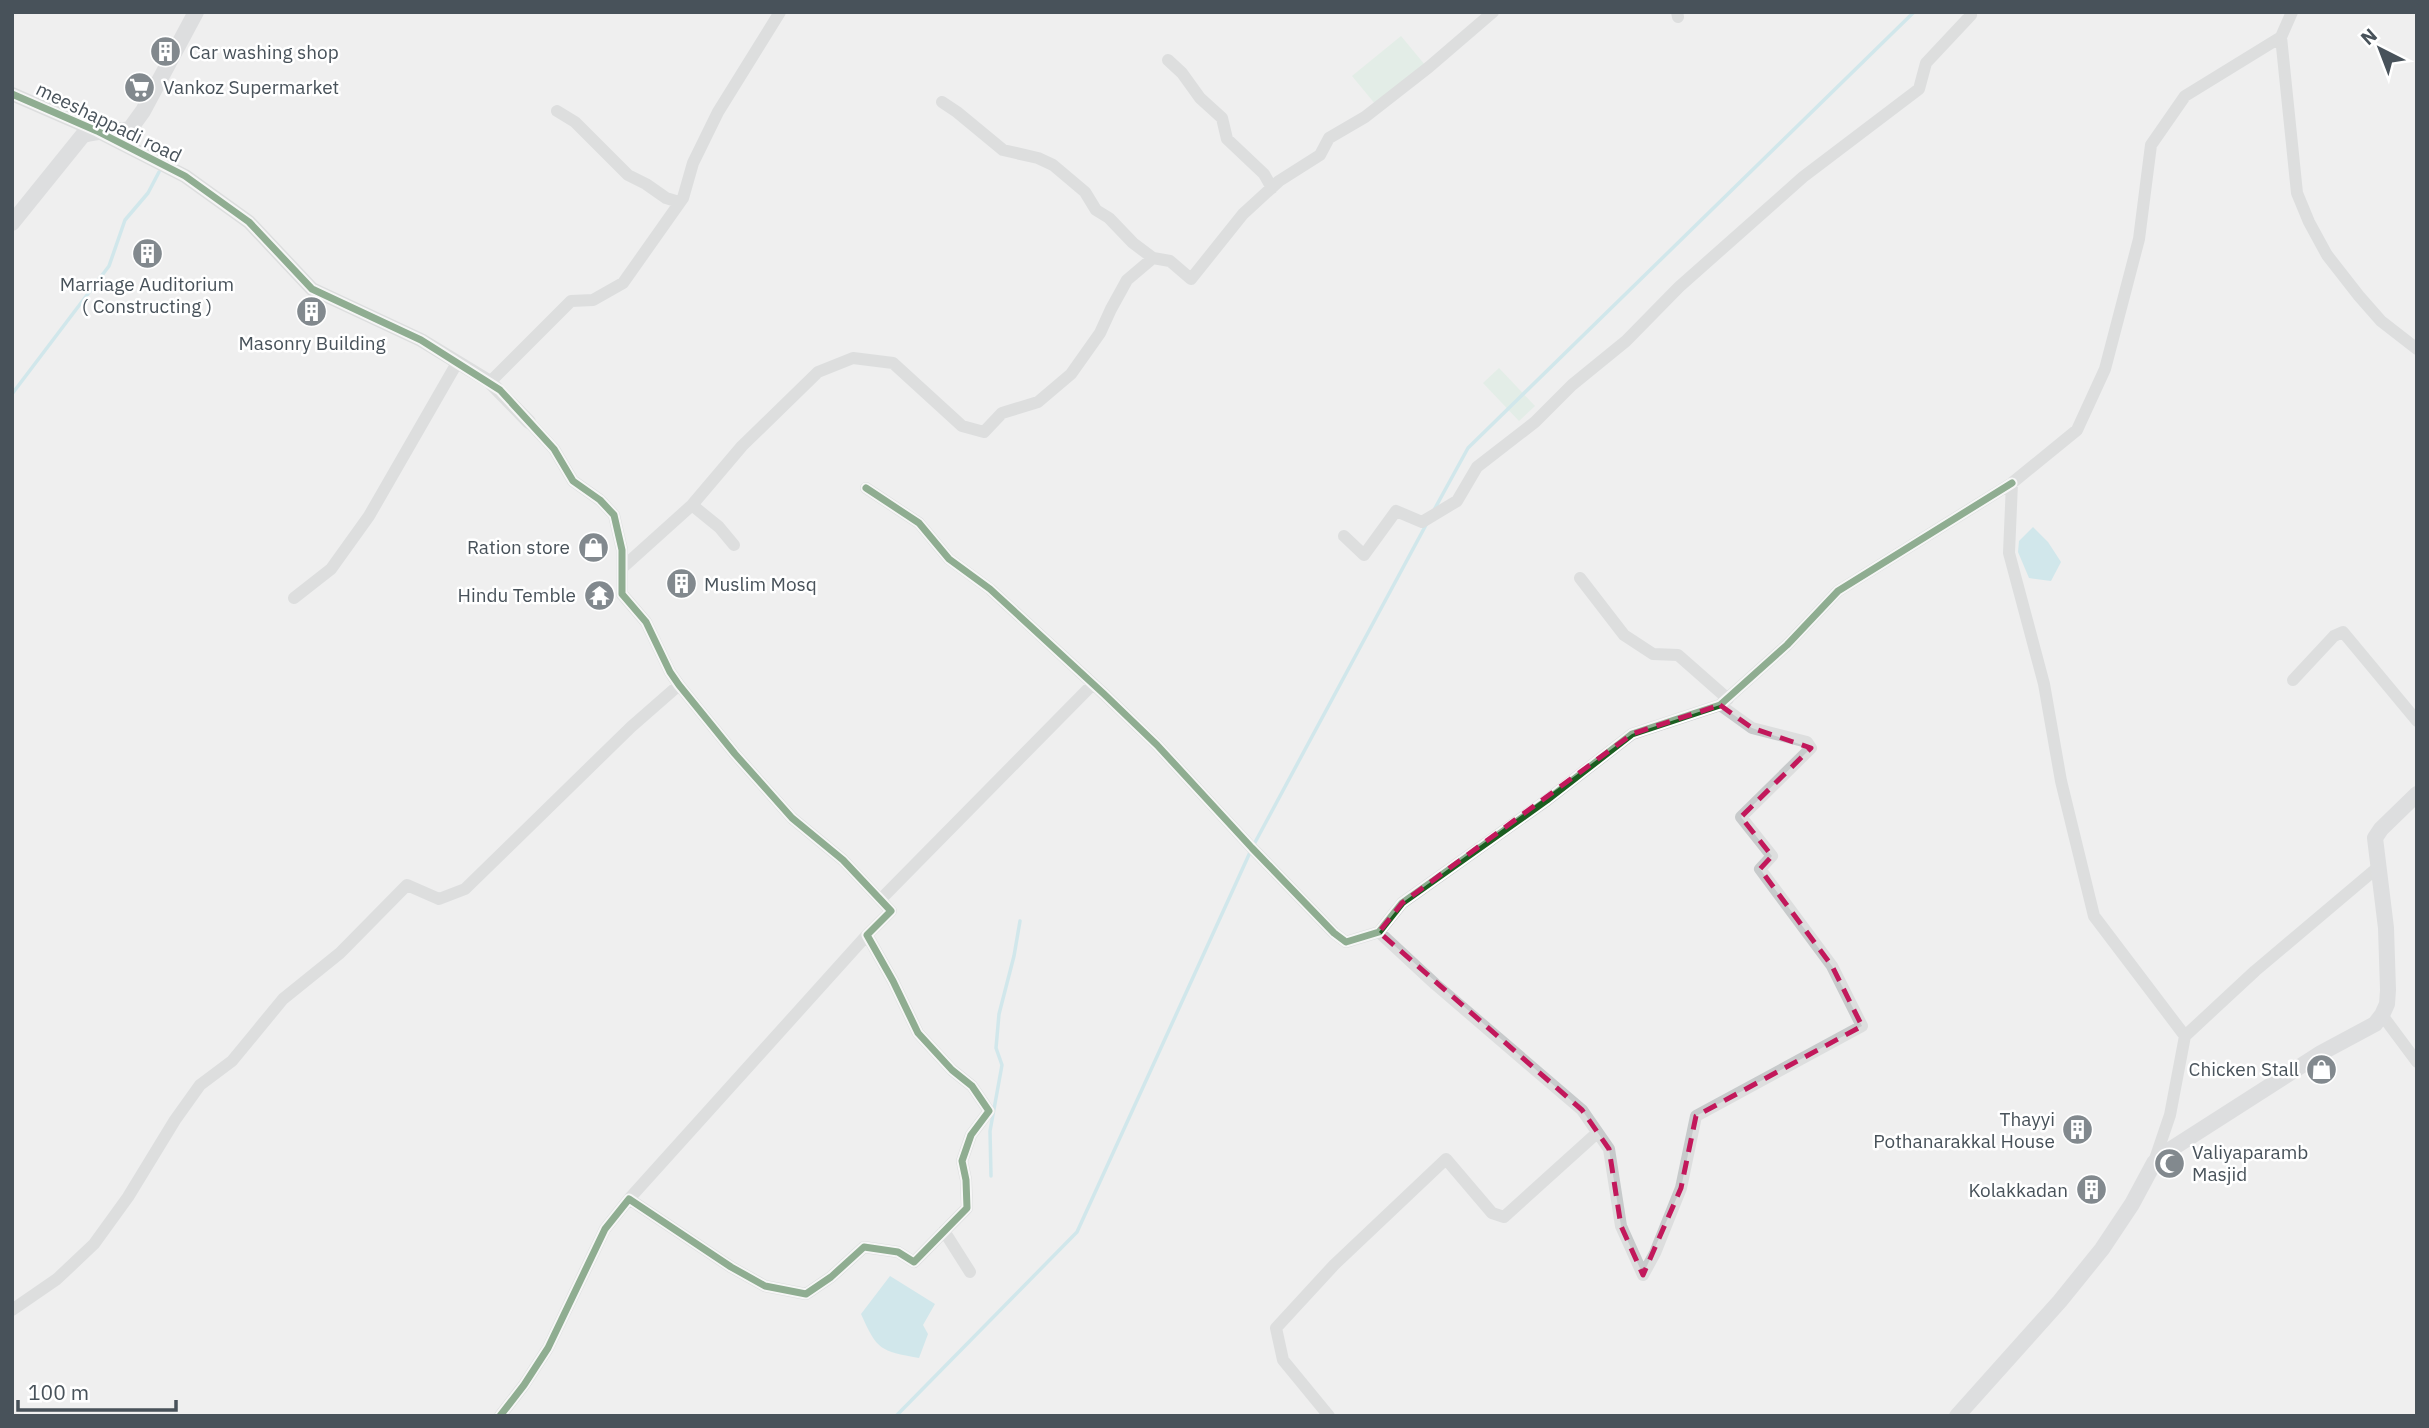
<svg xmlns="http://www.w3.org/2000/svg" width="2429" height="1428" viewBox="0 0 2429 1428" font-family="'IBM Plex Sans',sans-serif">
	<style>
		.green { fill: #d5ecdd }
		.water { fill: #addee7 }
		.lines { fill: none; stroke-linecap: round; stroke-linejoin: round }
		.stream { stroke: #addee7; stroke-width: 3.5 }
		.minor { stroke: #c7cacb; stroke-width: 12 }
		.tertiary { stroke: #c7cacb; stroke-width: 14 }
		.secondary { stroke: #c8cacc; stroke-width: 16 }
		.cycleway-casing { stroke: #fff; stroke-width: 11 }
		.cycleway { stroke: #1b5e20; stroke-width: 7 }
		.marked { fill: none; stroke: #c2185b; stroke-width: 5; stroke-dasharray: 14 9; stroke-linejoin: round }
		.labels { text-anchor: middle; stroke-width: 5; stroke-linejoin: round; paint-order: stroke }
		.poi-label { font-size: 19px; fill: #48525a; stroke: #fff; text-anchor: end }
		.street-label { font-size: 19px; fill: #48525a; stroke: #fff }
	</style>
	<rect width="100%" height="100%" fill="#efefef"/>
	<path class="green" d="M1401,36L1425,65L1376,105L1352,76Z
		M1499,368L1535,406L1519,421L1483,383Z"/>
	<path class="water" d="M2033,527L2048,542L2061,562L2051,581L2029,578L2018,552L2019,541Z
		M890,1276L935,1304L923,1325L928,1334L919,1358C880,1351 877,1350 861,1314Z"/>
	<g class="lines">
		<path class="stream" d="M12,394L109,266L125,220L148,193L159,172
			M1434,510L1468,448L1914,12
			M991,1176L990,1131L1002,1065L996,1048L999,1014L1014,956L1020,921
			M896,1416L1077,1232L1252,848L1427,523"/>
		<path class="minor" d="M1677,12L1678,17
			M2281,37L2297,193L2309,222L2327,255L2359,296L2381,321L2417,349
			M1168,60L1182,73L1200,98L1222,118L1227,139L1264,174L1272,188
			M942,102L957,112L1003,150L1038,158L1053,165L1085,192L1096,210L1109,218L1133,243L1153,258
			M557,111L575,122L628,175L646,184L666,198L679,202
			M490,382L571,301L593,300L623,283L683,198L693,163L718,112L780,12
			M866,488L919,523L949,559L990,589L1104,694L1157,745L1252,848L1334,933L1346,942L1379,932L1402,903L1547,800L1632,734L1720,705L1787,645L1838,591L2012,483
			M692,505L719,527L734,545
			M1344,536L1364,555L1396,511L1422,522L1457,501L1477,467L1535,422L1572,385L1626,341L1679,287L1803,177L1919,89L1926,63L1971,15L1969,12
			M622,568L692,505L742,446L818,372L853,358L893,363L962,426L984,432L1002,413L1038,402L1071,374L1100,333L1111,309L1127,280L1153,258L1170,261L1191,279L1243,214L1279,181L1320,155L1329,138L1365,117L1429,67L1493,12
			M1580,578L1624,635L1653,654L1678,655L1728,699
			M294,598L331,569L369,516L457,363
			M2293,680L2334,636L2343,632L2417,721
			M881,899L1093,684
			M1379,932L1435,984L1582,1110L1609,1149L1621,1226L1643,1275
			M2382,1015L2417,1062
			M2185,1036L2255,971L2377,868
			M2154,1162L2170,1115L2185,1036L2094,916L2061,781L2044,684L2009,553L2012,483L2077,430L2105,369L2139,239L2151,145L2185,96L2281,37L2292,12
			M629,1199L867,935
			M944,1231L970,1272
			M1643,1275L1655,1253L1681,1188L1696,1116L1862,1026L1832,966L1760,869L1772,856L1741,817L1811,748L1807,742L1752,728L1720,705
			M12,1310L57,1279L94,1244L128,1197L175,1120L200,1085L232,1061L283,999L340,953L407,885L439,899L465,889L631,727L679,685
			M500,1416L524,1385L548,1348L605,1229L629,1199L731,1267L765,1286L806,1294L831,1277L864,1247L898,1252L914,1262L967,1208L966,1180L962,1161L971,1135L989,1111L972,1086L952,1070L918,1033L893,981L867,935L891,911L843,860L792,818L735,754L679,685L670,672L646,622L622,594V550L614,515L600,500L573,481L554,449L529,422
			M1329,1416L1283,1360L1276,1328L1334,1265L1446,1159L1492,1213L1504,1217L1597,1133"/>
		<path class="tertiary" d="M12,94L97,131L185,176L249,222L312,289L421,340L490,382L529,422"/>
		<path class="secondary" d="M12,223L83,135C99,130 114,132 130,129L143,111L196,12
			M1957,1416L2060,1301L2102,1249L2132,1204L2154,1163L2165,1153L2321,1053L2375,1024L2382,1015L2387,1004L2388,990L2386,928L2375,838L2381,829L2417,794"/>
		<defs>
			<path id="cycleway" d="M12,94L97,131L185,176L249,222L312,289L421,340L500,390L554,449L573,481L600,500L614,515L622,550V594L646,622L670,672L679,685L735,754L792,818L843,860L891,911L867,935L893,981L918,1033L952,1070L972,1086L989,1111L971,1135L962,1161L966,1180L967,1208L914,1262L898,1252L864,1247L831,1277L806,1294L765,1286L731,1267L629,1199L605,1229L548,1348L524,1385L500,1416
				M866,488L919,523L949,559L990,589L1104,694L1157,745L1252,848L1334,933L1346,942L1379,932L1402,903L1547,800L1632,734L1720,705L1787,645L1838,591L2012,483"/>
		</defs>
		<use href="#cycleway" class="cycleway-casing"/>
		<use href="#cycleway" class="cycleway"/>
	</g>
	<path d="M0 0H2429V1428H0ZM1720,705L1752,728L1811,748L1741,817L1772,856L1760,869L1832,966L1862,1026L1696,1116L1681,1188L1643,1275L1621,1226L1609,1149L1582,1110L1379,932L1402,903L1632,734Z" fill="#efefef" fill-opacity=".55" fill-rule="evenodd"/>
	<path class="marked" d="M1720,705L1752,728L1811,748L1741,817L1772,856L1760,869L1832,966L1862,1026L1696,1116L1681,1188L1643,1275L1621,1226L1609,1149L1582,1110L1379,932L1402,903L1632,734Z"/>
	<defs>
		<symbol id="building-disc" viewBox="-11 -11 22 22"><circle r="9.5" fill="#82898e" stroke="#fff"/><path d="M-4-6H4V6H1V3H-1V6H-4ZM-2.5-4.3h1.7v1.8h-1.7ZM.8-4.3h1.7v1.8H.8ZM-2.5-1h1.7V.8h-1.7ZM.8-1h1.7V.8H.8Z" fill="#fff"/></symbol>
		<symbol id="supermarket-disc" viewBox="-11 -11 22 22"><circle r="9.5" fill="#82898e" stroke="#fff"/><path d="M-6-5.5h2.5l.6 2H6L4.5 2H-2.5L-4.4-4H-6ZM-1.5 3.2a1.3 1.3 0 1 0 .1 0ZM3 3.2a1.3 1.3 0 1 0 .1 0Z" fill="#fff"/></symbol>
		<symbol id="shop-disc" viewBox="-11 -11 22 22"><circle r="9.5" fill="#82898e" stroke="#fff"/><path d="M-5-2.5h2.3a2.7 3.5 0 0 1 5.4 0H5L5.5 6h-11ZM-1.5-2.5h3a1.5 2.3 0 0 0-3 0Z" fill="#fff"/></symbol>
		<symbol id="temple-disc" viewBox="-11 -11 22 22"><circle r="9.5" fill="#82898e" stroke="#fff"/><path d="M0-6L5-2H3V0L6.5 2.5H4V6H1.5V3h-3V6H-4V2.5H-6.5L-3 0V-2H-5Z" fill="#fff"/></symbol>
		<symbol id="mosque-disc" viewBox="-11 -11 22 22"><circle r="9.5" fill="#82898e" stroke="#fff"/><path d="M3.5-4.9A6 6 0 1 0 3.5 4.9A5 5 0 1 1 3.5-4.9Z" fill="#fff"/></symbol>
	</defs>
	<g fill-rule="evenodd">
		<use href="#building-disc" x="148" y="34" width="35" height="35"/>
		<use href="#supermarket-disc" x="122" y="70" width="35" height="35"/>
		<use href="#building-disc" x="130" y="236" width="35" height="35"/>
		<use href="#building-disc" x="294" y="294" width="35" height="35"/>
		<use href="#shop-disc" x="576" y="530" width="35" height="35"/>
		<use href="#building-disc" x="664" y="566" width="35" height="35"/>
		<use href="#temple-disc" x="582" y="578" width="35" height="35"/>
		<use href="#shop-disc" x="2304" y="1052" width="35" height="35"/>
		<use href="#building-disc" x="2060" y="1112" width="35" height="35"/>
		<use href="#mosque-disc" x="2152" y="1146" width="35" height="35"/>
		<use href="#building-disc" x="2074" y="1172" width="35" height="35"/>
	</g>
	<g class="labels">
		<g class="poi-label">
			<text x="189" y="59" text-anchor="start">Car washing shop</text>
			<text x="163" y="94" text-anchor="start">Vankoz Supermarket</text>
			<text x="147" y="291" text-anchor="middle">Marriage Auditorium<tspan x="147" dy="22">( Constructing )</tspan></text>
			<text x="312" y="350" text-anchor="middle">Masonry Building</text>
			<text x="570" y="554">Ration store</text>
			<text x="704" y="591" text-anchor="start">Muslim Mosq</text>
			<text x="576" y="602">Hindu Temble</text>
			<text x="2299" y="1076">Chicken Stall</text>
			<text x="2055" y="1126">Thayyi<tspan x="2055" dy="22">Pothanarakkal House</tspan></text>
			<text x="2192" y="1159" text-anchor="start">Valiyaparamb<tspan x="2192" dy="22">Masjid</tspan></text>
			<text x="2068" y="1197">Kolakkadan</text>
		</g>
		<g class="street-label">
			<text transform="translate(109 122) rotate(26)" y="7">meeshappadi road</text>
		</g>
	</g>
	<rect width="2429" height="1428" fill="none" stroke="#48525a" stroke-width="28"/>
	<g transform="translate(2380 49) rotate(318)" stroke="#ffffff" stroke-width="5" paint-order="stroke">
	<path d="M0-5L12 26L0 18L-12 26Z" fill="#48525a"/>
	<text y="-10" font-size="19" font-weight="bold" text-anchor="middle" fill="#48525a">N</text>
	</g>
	<path d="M18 1400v10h158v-10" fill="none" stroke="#48525a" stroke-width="3.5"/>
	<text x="28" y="1400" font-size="21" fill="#48525a" stroke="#ffffff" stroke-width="5" paint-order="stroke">100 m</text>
</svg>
